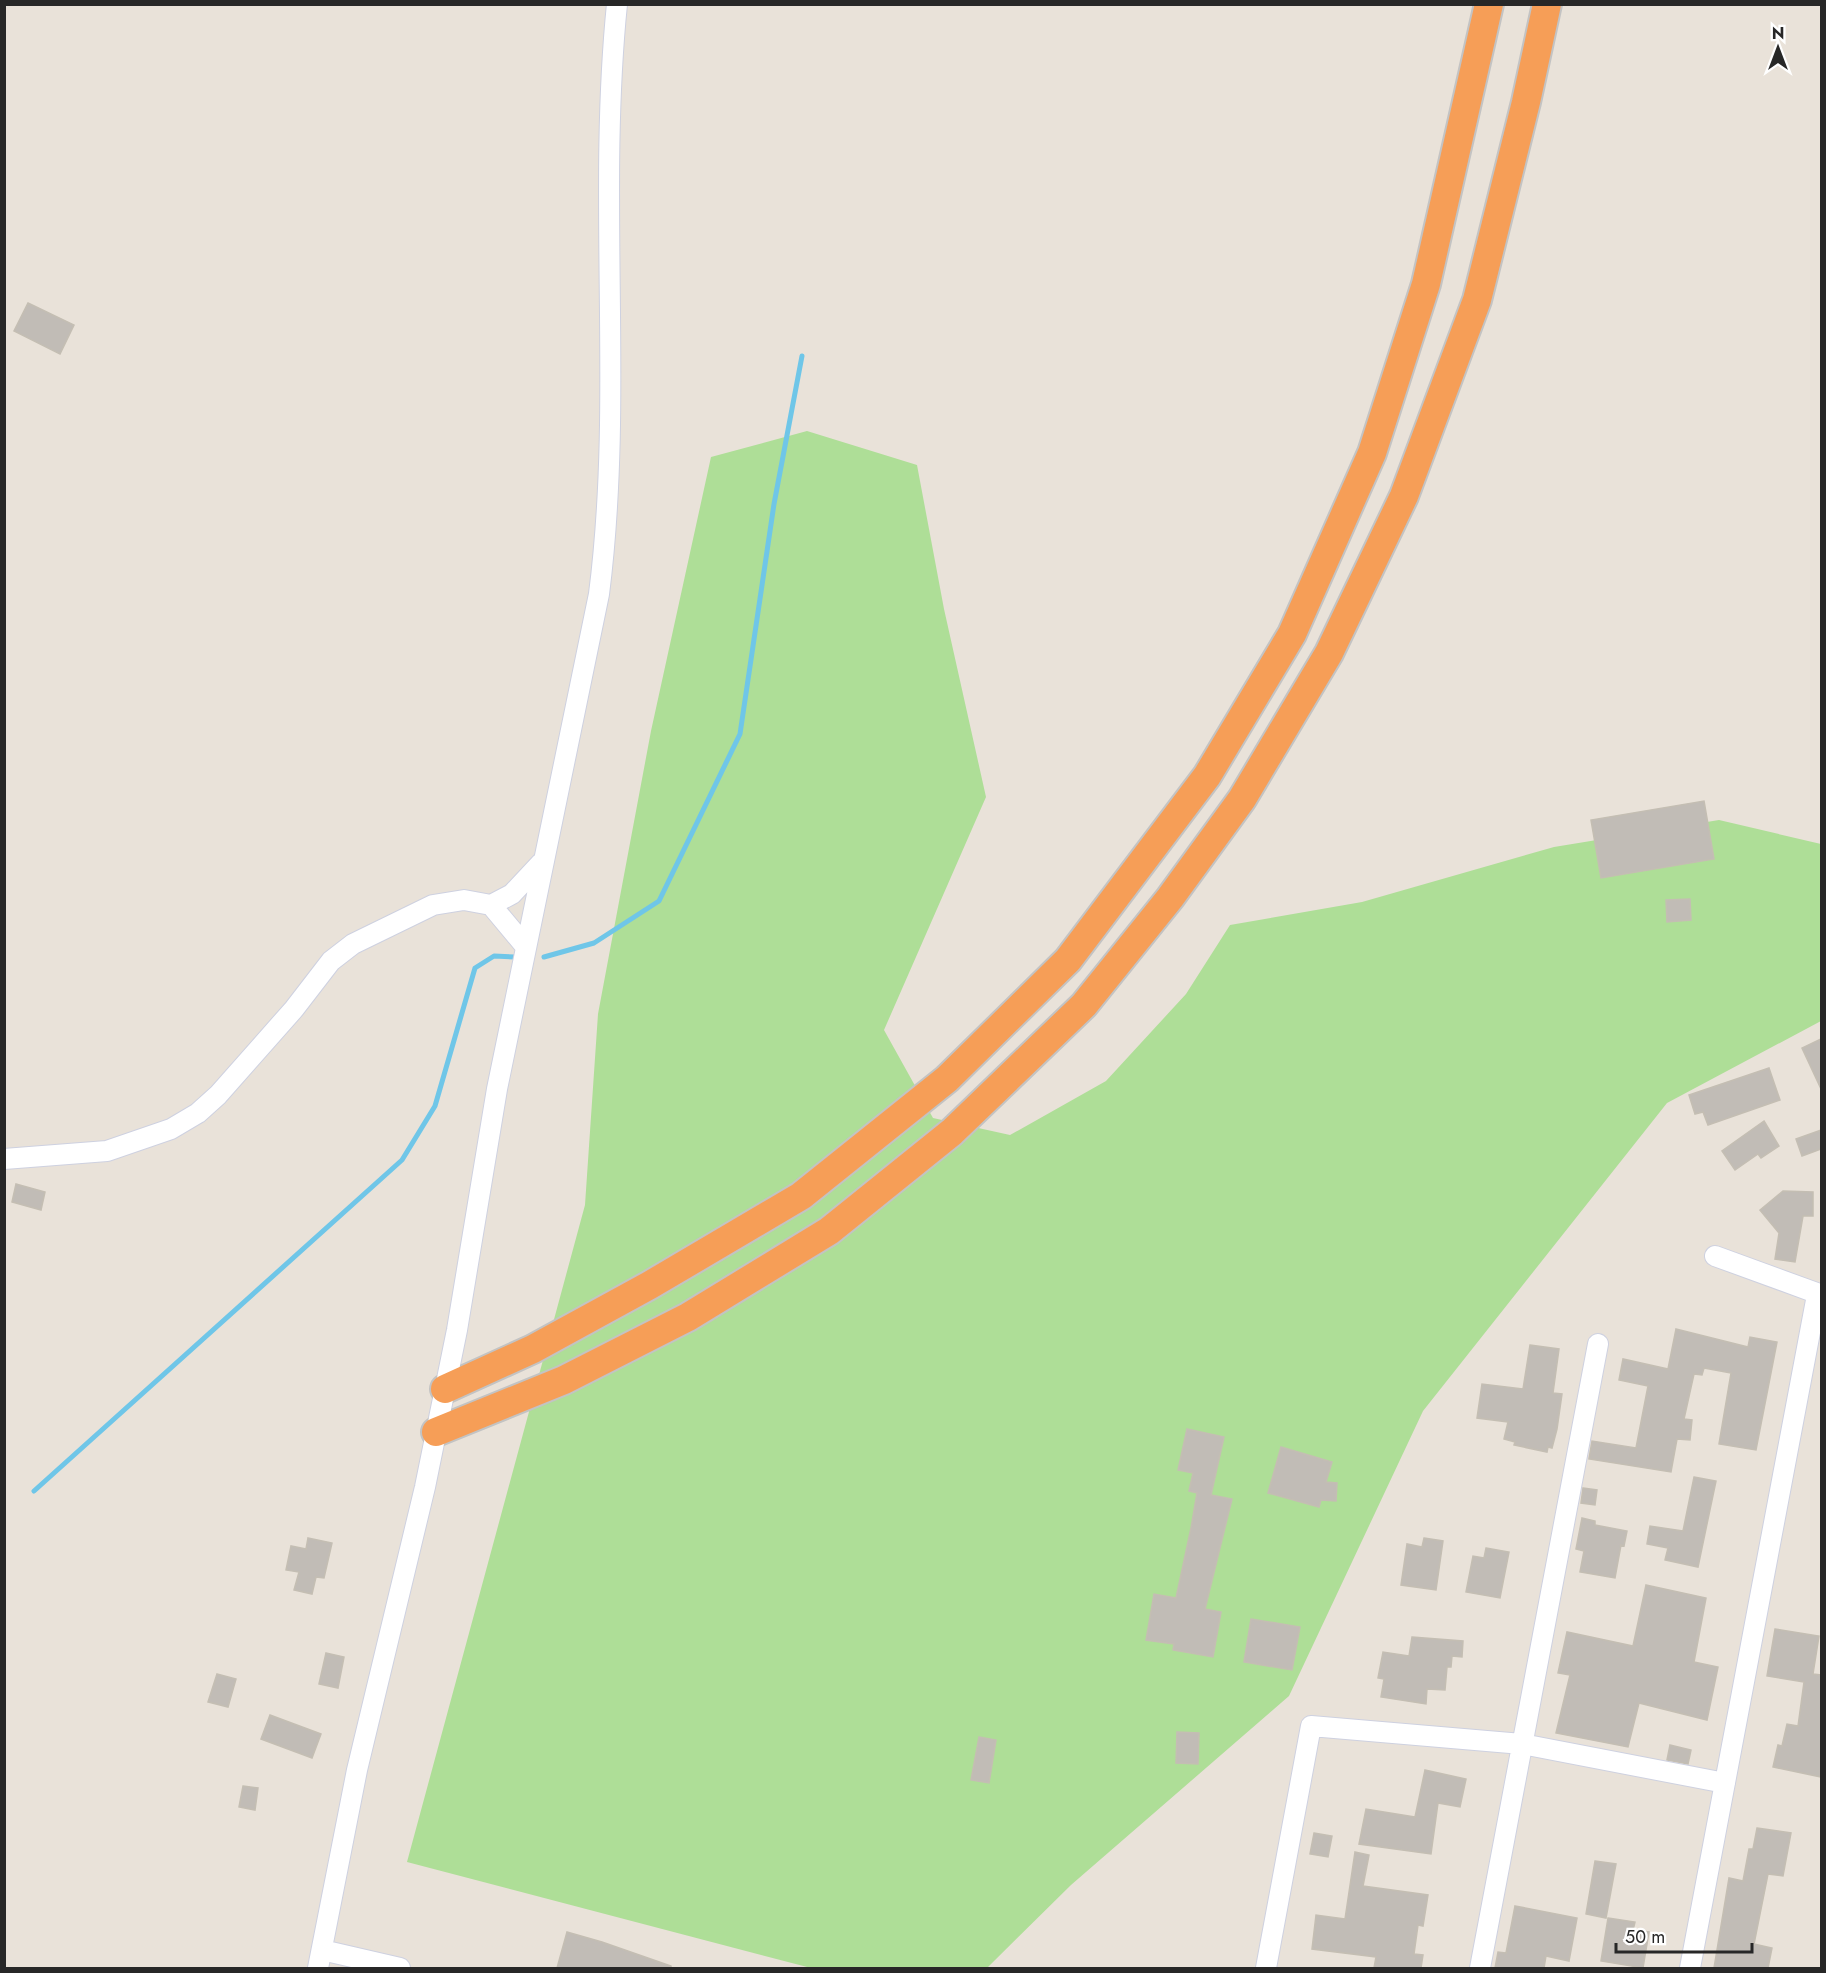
<svg xmlns="http://www.w3.org/2000/svg" width="1826" height="1973" viewBox="0 0 1826 1973" font-family="Jost,sans-serif">
	<style>
		.green { fill: #aede97 }
		.lines { fill: none; stroke-linecap: round; stroke-linejoin: round }
		.stream { stroke: #6fc6e8; stroke-width: 5 }
		.building { fill: #c1bcb6; stroke: #c4beb3; stroke-width: 1.5 }
		.minor-casing { stroke: #ced1e0; stroke-width: 22 }
		.highway-casing { stroke: #c3c3c3; stroke-width: 32 }
		.minor { stroke: #fff; stroke-width: 20 }
		.highway { stroke: #f69e57; stroke-width: 28 }
	</style>
	<rect width="100%" height="100%" fill="#e9e2d9"/>
	<path class="green" d="M807,431L917,465L944,609L986,797L884,1030L933,1118L1010,1135L1106,1081L1186,994L1230,925L1362,902L1554,847L1719,820L1821,844V1021L1667,1103L1423,1411L1289,1696L1071,1885L987,1968H811L407,1862L585,1205L598,1014L651,731L711,457Z"/>
	<g class="lines">
		<path class="stream" d="M544,957L594,943L659,901L740,734L774,504L802,356
			M34,1491L402,1160L435,1106L475,968L494,956L515,957"/>
	</g>
	<path class="building" d="M28,303L74,325L60,354L14,331Z
		M1704,801L1714,859L1601,878L1591,820Z
		M1690,899L1691,920L1667,922L1666,900Z
		M1821,1039V1089L1802,1048Z
		M1769,1068L1780,1100L1708,1125L1703,1112L1695,1114L1689,1095Z
		M1764,1121L1779,1146L1761,1158L1758,1154L1735,1170L1722,1151Z
		M1821,1130V1149L1802,1156L1796,1139Z
		M16,1184L45,1192L41,1210L12,1202Z
		M1783,1191L1813,1192V1216H1803L1795,1262L1775,1259L1779,1233L1760,1210Z
		M1676,1329L1748,1347L1750,1337L1777,1342L1756,1450L1719,1444L1731,1373L1704,1368L1702,1375L1694,1374L1684,1419L1692,1420L1690,1440L1677,1439L1671,1472L1589,1459L1592,1441L1636,1448L1648,1386L1619,1380L1623,1359L1668,1369Z
		M1530,1345L1559,1349L1553,1393L1562,1394L1557,1429L1552,1448L1548,1447L1547,1452L1514,1445L1515,1442L1504,1439L1508,1422L1477,1418L1482,1384L1523,1389Z
		M1187,1429L1224,1437L1211,1495L1232,1499L1205,1609L1221,1612L1213,1657L1173,1650L1174,1644L1146,1640L1154,1594L1176,1598L1191,1528L1197,1493L1189,1491L1193,1473L1178,1470Z
		M1281,1447L1332,1462L1326,1482L1337,1483L1336,1501L1321,1500L1319,1507L1268,1493Z
		M1694,1477L1716,1481L1698,1567L1665,1560L1668,1548L1647,1544L1650,1526L1683,1531Z
		M1583,1488L1597,1490L1595,1505L1581,1503Z
		M1582,1518L1595,1521V1525L1627,1531L1624,1546L1621,1545L1615,1578L1580,1572L1584,1551L1576,1549Z
		M308,1538L332,1543L324,1578L316,1577L312,1594L294,1590L299,1572L286,1570L291,1546L306,1549Z
		M1424,1538L1443,1541L1436,1590L1401,1585L1407,1544L1422,1547Z
		M1486,1548L1509,1552L1500,1598L1466,1592L1473,1556L1484,1558Z
		M1646,1585L1706,1598L1694,1662L1718,1667L1707,1720L1639,1703L1628,1747L1556,1733L1570,1675L1558,1673L1567,1632L1633,1646Z
		M1251,1619L1300,1627L1292,1670L1244,1662Z
		M1775,1629L1819,1636L1813,1674L1821,1675V1777L1773,1767L1778,1745L1782,1746L1787,1724L1798,1726L1804,1682L1767,1676Z
		M1412,1637L1463,1641L1462,1657L1452,1656L1451,1667H1447L1445,1690L1427,1689L1426,1704L1381,1697L1384,1679L1378,1678L1383,1652L1409,1656Z
		M326,1653L344,1657L338,1688L319,1684Z
		M217,1674L236,1679L228,1707L208,1702Z
		M270,1715L321,1734L312,1758L261,1739Z
		M1177,1732L1199,1733L1198,1764L1176,1763Z
		M979,1737L996,1740L989,1783L971,1780Z
		M1670,1745L1691,1750L1688,1764L1667,1760Z
		M1425,1770L1466,1779L1460,1807L1438,1803L1431,1854L1359,1844L1366,1809L1415,1817Z
		M243,1786L258,1788L255,1810L239,1807Z
		M1757,1828L1791,1833L1783,1876L1768,1874L1754,1944L1772,1948L1768,1968H1714L1729,1878L1743,1881L1749,1849H1753Z
		M1314,1833L1332,1836L1328,1857L1310,1854Z
		M1355,1852L1369,1855L1363,1886L1428,1895L1423,1926L1418,1925L1414,1954L1423,1955L1421,1968H1374L1376,1957L1312,1949L1316,1915L1345,1919Z
		M1595,1861L1616,1864L1606,1918L1586,1914Z
		M1515,1906L1577,1918L1569,1961L1546,1956L1544,1968H1495L1498,1952L1506,1953Z
		M1608,1918L1635,1922L1633,1930L1649,1932L1643,1968L1601,1961Z
		M567,1932L602,1942L671,1966V1968H557Z"/>
	<g class="lines">
		<defs>
			<path id="minor" d="M491,905L512,894L541,863
				M4,1159L107,1151L171,1129L198,1113L218,1095L294,1009L331,961L353,944L433,905L464,900L491,905L526,947
				M1715,1256L1822,1295
				M322,1950L400,1968
				M318,1968L357,1770L425,1487L457,1330L497,1089L599,594C624,399 597,201 617,4
				M1266,1968L1311,1726L1522,1744L1725,1783
				M1480,1968L1598,1344
				M1690,1968L1817,1295"/>
			<path id="highway" d="M445,1389L533,1349L650,1285L801,1196L947,1079L1068,960L1207,776L1292,634L1372,453L1426,284L1489,4
				M436,1432L564,1380L688,1317L829,1231L952,1132L1084,1005L1170,898L1242,799L1329,653L1404,496L1477,300L1526,102L1547,4"/>
		</defs>
		<use href="#minor" class="minor-casing"/>
		<use href="#highway" class="highway-casing"/>
		<use href="#minor" class="minor"/>
		<use href="#highway" class="highway"/>
	</g>
	<rect width="1826" height="1973" fill="none" stroke="#272727" stroke-width="12"/>
	<g transform="translate(1778 48)" stroke="#ffffff" stroke-width="4.5" paint-order="stroke">
	<path d="M0-4.5L10 22L0 15L-10 22Z" fill="#272727"/>
	<text y="-9" font-size="16" font-weight="bold" text-anchor="middle" fill="#272727">N</text>
	</g>
	<path d="M1616 1943v9h136v-9" fill="none" stroke="#272727" stroke-width="3"/>
	<text x="1625" y="1943" font-size="18" fill="#272727" stroke="#ffffff" stroke-width="4.5" paint-order="stroke">50 m</text>
</svg>
